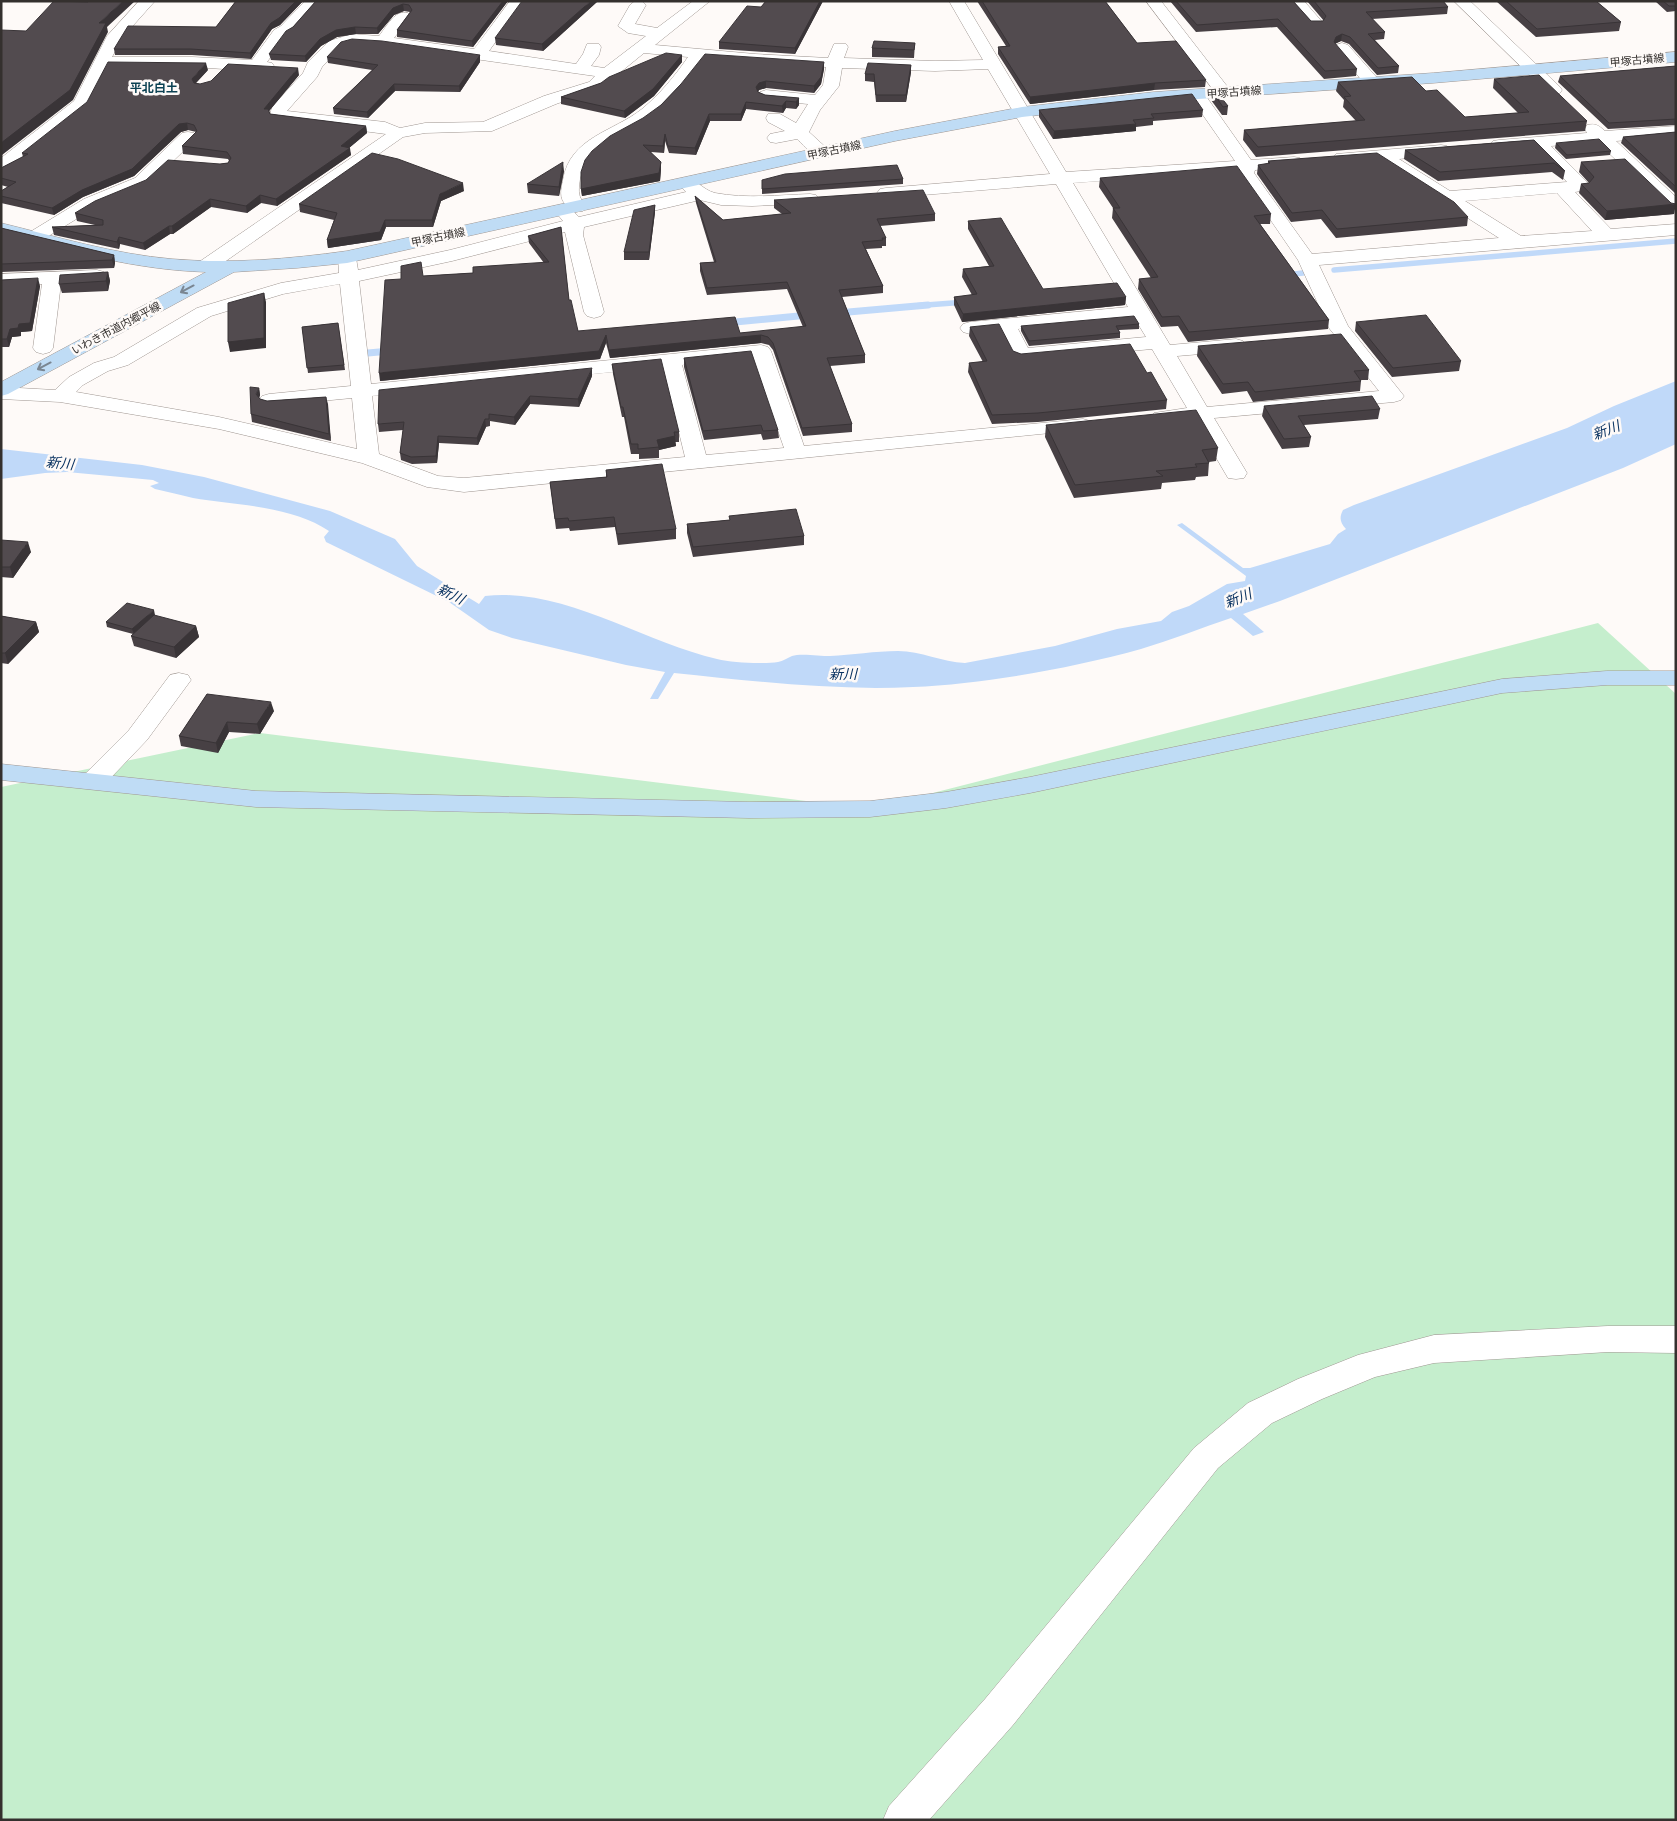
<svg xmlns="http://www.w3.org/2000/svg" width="1677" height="1821" viewBox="0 0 1677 1821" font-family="'PT Serif','Noto Sans JP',serif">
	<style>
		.green { fill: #c5eecd }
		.water { fill: #c0d9f9 }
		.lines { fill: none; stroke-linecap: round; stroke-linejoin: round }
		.stream-far1 { stroke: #c0d9f9; stroke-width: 5.5 }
		.stream { stroke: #c0d9f9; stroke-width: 7 }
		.street-casing { stroke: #9f9691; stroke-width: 1 }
		.secondary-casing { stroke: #9f9691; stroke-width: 1 }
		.street { fill: #fff; fill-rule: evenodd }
		.secondary { fill: #bfdcf5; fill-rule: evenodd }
		.wall { fill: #474044 }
		.shaded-wall { fill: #393437 }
		.building { fill: #524b4f; stroke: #393437 }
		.oneway { stroke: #7a8692 }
		.labels { text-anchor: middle; stroke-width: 5; stroke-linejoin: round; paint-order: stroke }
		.far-street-label { font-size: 11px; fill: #34302e; stroke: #fefaf8 }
		.far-quarter-label { font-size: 12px; font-weight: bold; fill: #0c4253; stroke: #fefaf8 }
		.water-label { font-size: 14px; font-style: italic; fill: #083160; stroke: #fefaf8 }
	</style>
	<rect width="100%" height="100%" fill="#fefaf8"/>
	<path class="green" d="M1598,623L1676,694V1820H1V787L260,733L870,809Z"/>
	<path class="water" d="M1676,381V444L1623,468L1280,601L1243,614L1264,632L1253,636L1231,618C1201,628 1171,640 1141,649C1072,668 985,684 913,687C834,691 753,681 674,673L658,699H650L665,672L626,665L512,638L489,630L449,602L326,542L324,537L329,531C292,506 236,505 193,498C181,495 168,492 155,489L150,486L159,483L153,480L67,472L45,473L1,479V449L142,465L204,477L330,511L395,539L417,566L479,604L485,596C564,587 642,642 717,659C733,663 763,664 778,662C783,661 787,658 792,656C800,653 820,656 830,656C852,655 875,651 898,651C921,651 942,662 965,663L1055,646L1117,629L1161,621L1172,612L1189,606L1227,584L1245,581L1246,576L1177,525L1182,523L1243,568H1250L1330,544L1338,534L1346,529C1340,522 1339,518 1343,510L1354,505L1567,428L1614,406Z"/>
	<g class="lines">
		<path class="stream-far1" d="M1334,270L1676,241
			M1286,275L1303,273
			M913,306L966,302"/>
		<path class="stream" d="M837,313L928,305
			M725,323L809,315
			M368,353L390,351"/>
		<defs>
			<path id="street" d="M139,1H155L122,38L112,57H192L252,60L274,30L281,26L305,1H321L293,32L286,36L267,62L272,63L274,66L272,69L256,71L192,67L108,66L87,108L7,171L1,172V158L74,101L107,36Z
				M510,1H525L489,51L576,64L583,54L587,44H599L601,47L599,55L591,66L604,68L646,36L628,33L618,26L630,5L635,1L643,2L646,5L635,24L657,28L693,1H710L655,45L755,54L828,58L834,44H846L848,47L844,58L935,61L983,60L949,1H964L1066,172L1235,161L1189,95L1191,92H1203L1251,160L1294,157L1300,158L1303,162L1300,166L1294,167L1255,170L1254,173L1312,254L1499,238L1377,160L1342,163L1336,162L1333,158L1336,154L1441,145L1447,146L1450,150L1447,154L1399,159L1450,191L1567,182L1533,147L1499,150L1493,149L1490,145L1493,141L1499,140L1587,133L1585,129L1587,125C1596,123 1599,126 1605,131L1676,126V136L1616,141L1676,197V212L1670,211L1597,142L1551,146L1587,182L1590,186L1587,190L1575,192L1611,229L1676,224V235L1319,265L1348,326L1404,396L1401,400L1394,402L1214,418L1247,473L1244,478L1236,479L1228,478L1194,420L1161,423L1154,421L1151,417L1154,413L1187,408L1152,349L1021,361L1014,359L1000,331L970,334L963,332L960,328L963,324L970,322L1128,307L1056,184L886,198L880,197L877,193L880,189L886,188L1050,174L988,69L935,71L842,68L839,86L820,110L809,132L832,153L829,157C815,160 806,147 797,139L776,143L770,142L767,138L770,134L785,131L768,122L766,118L768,114H780L796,123L808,104L766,100L760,98L758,95L760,92L766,90L815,95L823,85L826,67L704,59C689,80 673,101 653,117C628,136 587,142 580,179C578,194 578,195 586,207L583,211L574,212L579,217L686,192L678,183L681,179C695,176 702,190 715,193C746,199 779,195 810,194L816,195L819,199L816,203L752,206L721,205L700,200L584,227L583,235L604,312L601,316L594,318L587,316L584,312L565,232L452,261L359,281L371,384L761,345L768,347L771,351L804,446L1083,419L1090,421L1093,425L1090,429L464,492L427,487L362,463L219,429L60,402L1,399V387L55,390L69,377L94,363L114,357L197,308L281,283L339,273L338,258L340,254L347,252L354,254L356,258L358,270L450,250L563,221L554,210L557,206L566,205C559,198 561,190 563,180C570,137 613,132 642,109C660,94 675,76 688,57L644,53L601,88L556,104L492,131L425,133L403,137L213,270L206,272L199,270L197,266L199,262L386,134L278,120L272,119L270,115L272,107L303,73L308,62L329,41L352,34L379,36C387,26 395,9 408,13L411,16L394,38L474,49ZM353,44L383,46L595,76L589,82L544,96L483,122L425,123L400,128L385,122L287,111L317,77L322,67L341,47ZM1237,171L1298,260L1329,328L1379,391L1207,407L1177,356L1236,351L1243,349L1246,345L1243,341L1236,339L1170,345L1073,183ZM1557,193L1592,231L1521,236L1465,201ZM340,284L351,386L269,394L262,396L259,400L262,404L269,406L352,398L357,449L219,417L76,392L83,385L108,371L128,365L211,316L283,294ZM1135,319L1146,337L1028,348L1018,329ZM753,358L784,448L706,455L682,365ZM663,367L685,457L464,478L438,476L379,454L372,396Z
				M1146,1H1161L1230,90L1232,93L1230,96H1218Z
				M1288,1H1304L1324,24L1321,27H1311Z
				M1454,1H1470L1560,87L1562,90L1560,93H1548Z
				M1342,43L1348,45L1378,79L1380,82L1378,85H1366L1336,51L1334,48L1336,45Z
				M188,132L194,133L197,137L194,141L147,186L96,207L42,240L36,242L30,240L27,236L30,232L84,199L135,178L182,133Z
				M97,270L104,272L106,276L104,280L61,283L53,348L50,352L43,354L36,352L33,348L42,284L1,286V274Z
				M179,673L188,675L191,680L147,740L102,787L93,789L84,787L80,781L84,775L129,730L170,675Z
				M1608,1326H1676V1353L1608,1352L1434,1363L1375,1377L1322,1399L1272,1423L1218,1468L1013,1725L929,1820H883L889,1806L985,1699L1194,1448L1248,1403L1298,1379L1358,1355L1434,1335Z"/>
			<path id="secondary" d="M1676,52V62L1433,83L1154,102L1022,117L895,141L347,263L297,268L234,272L8,394L1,396V382L206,272C136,270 69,251 1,234V223C58,237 114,254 172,259C231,264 289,259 347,251L895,131L1022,107L1154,92L1433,73Z
				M1607,671H1676V685H1607L1502,693L1030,793L946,808L870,817L749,818L256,807L1,780V764L256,791L749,802L870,801L946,792L1030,777L1502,679Z"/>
		</defs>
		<use href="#street" class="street-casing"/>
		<use href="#secondary" class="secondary-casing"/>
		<use href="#street" class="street"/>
		<use href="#secondary" class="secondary"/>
	</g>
	<path class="wall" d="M236,1H303L280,25L272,29L251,59L192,55H115L114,49L216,27Z
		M316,1H508L473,47L397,37V30L410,12L404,11L394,15L378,34H356L337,37L321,46L306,62L271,60L269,54Z
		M598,1L543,51L496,45L495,38Z
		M766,1H823L795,54L719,49V42L761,7Z
		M977,1H1105L1137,43L1206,80L1205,87L1154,90L1030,104L998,54V47L1006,46Z
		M1170,1H1293L1311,21H1324L1307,1H1443L1448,7L1447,14L1372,19L1385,32L1384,39L1375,40L1399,66L1398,73L1377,75L1349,44L1341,41L1335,44L1357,69L1356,76L1324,79L1277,27L1196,32Z
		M1496,1H1596L1621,22L1619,31L1536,37Z
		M1655,1H1676V11L1667,12Z
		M915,43L914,58L872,57V48Z
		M480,55V62L460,92L395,91L368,118L334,114L333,108L372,70L328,63L327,57Z
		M682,55V62L654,96L625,118L561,104V97Z
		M911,65V72L906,102H876L874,82L865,81V74Z
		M1676,66V125L1608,129L1558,82L1560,76Z
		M824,69L821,84L814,93L766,88L759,90L758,92L765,95L799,98V105L796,109L786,108L783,113L746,109L741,121H710L696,155L669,153L665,141L664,153L651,152L661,169L660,181L582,196L581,189L681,84Z
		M208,70L196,83L200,84L299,75L269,111L270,114L366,126L367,133L349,148L351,155L277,206L261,203L247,213L211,207L173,234H170L145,250L120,244L119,249L54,235L52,227L95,225L77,221L75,213L220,164L228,163L229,161L228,159L183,154L182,146L196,132L188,130L181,132L134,176L83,197L54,215L1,203V191L8,187L1,185V168L23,157L22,153Z
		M1494,79L1587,121L1585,131L1256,157L1243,140L1244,130L1356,121L1343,107L1344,100L1336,91L1338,82L1426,91L1465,117L1518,113L1493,88Z
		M1212,91L1228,106L1227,115H1222L1211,100Z
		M1039,110H1203L1202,117L1153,121V125L1136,127V131L1053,139L1039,117Z
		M1676,132V194L1621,143L1623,137Z
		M1534,140L1565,171L1563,180L1552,172L1438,181L1404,159L1405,150Z
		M1556,143L1611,151L1610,155L1566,159L1555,148Z
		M1268,161L1468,217L1467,226L1336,238L1321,219L1291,222L1257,174L1258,165L1268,164Z
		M1581,162L1671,203L1674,214L1605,220L1579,193L1581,184L1589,183L1579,172Z
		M564,171L559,196L528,193L527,184Z
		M1100,178L1271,214L1270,224H1260L1329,320L1328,329L1188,342L1178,326L1161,327L1138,289L1139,279L1151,278L1112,218L1113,208L1099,187Z
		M903,179V184L762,194V180Z
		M464,191L441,201L433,227H386L381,240L328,248L327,240L334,220L300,212L299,204Z
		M695,196L723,220L782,214L774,208V200L935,214V221L880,226L886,238V246H882V248L866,249L883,286V293L842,297L865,355V363L830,366L852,424V432L803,436L773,350L769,345L761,343L610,358L606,343L600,359L380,381L423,276L473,273L544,263L529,243L528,236L561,227L569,300L578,331L740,333L803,327L787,289L707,295L700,271V263L714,262L696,203Z
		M655,205V212L649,260H624V252Z
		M968,221L1043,289L1126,297L1125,305L962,322L954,305V297L972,295L962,277L963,269L989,266L968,229Z
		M1,228L114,255L115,263L114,268L1,272Z
		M108,272L110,281L108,291L62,293L59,284Z
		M1,280L40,286L32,331L21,332V336L12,337L9,347H1Z
		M1356,322L1461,361L1459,371L1392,377L1355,331Z
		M338,323L345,370L308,373L302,327Z
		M1139,324V329L1119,330L1120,333V338L1029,346L1021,331V326Z
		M970,327L1013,351L1021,354L1147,373L1167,400L1166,409L1038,422L992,424L968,372L969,363L983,362L969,336Z
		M1198,346L1369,370L1368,380H1361V381L1360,391L1253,402L1247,391L1222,394L1197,356Z
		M684,358L778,430L779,438L763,440L761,434L704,440L684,367Z
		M612,364L679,432V442H675L676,446L659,450V458L639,459V454H631L624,417H622L613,374Z
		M592,376L579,407L530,404L515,425L490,421V426L486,427L478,445L439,443L437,463L412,464L401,460L400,453L403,430L379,432L378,424Z
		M259,388L260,395L259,398L260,399L267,401L326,397L331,441L252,422L251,414Z
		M1264,406L1380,409L1378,419L1304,425L1311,437L1309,447L1282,449L1262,416Z
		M1046,425L1218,448L1216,461L1209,462L1208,476L1196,477L1195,480L1162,483L1161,489L1074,498L1045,437Z
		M606,470L676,529V539L618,545L615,527L570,531L569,528L556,529L550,482L606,477Z
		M729,516L804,536V545L693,557L687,533V524L730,520Z
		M1,540L31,552L13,578L1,577Z
		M1,616L36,622L39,632L8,664L1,663Z
		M155,616L196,626L199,637L176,658L134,646L131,636L133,634L107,627L106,622Z
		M207,694L274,711L260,734L229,732L218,753L181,746L179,736Z"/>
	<path class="shaded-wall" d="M123,1H135L107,27L108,32L73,100L2,155L1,143L99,23Z
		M296,1H303L280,25L272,29L251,59L250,53L271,23Z
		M503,1H508L473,47L472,41Z
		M591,1H598L543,51L542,44Z
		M820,1H823L795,54V48Z
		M403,4L404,11L394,15L378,34L377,28L393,8Z
		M355,27L356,34L337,37L321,46L306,62L305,56L320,39L336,30Z
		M1342,34L1341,41L1334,44V42L1336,37Z
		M480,55V62L460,92L459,86Z
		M682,55V62L654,96L625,118L624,111Z
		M824,62V69L821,84L814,93V86Z
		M206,63L208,70L193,86L192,79Z
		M911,65V72L906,102V95Z
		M298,68L299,75L265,116L264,109Z
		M766,81V88L759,90L756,94V87L759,83Z
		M1155,83L1154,90L1030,104V97Z
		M394,84L395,91L368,118L367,112Z
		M799,98V105L796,109V102Z
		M786,101V108L783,113L782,106Z
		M746,102V109L741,121V114Z
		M709,114L710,121L696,155L695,148Z
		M187,123L188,130L181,132L134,176L83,197L54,215L52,208L179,124Z
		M1136,124V131L1053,139L1054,131Z
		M366,126L367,133L343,153L350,148L351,155L277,206L276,199Z
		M665,134V141L664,153L663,146Z
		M563,162L564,171L559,196V187Z
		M661,162V169L660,181L582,196L581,189Z
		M463,183L464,191L441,201L433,227L432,220L440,194Z
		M260,195L261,203L247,213L246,206Z
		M210,199L211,207L173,234L172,226Z
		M1676,204L1674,214L1605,220L1607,211Z
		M655,205V212L649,260V252Z
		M385,220L386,227L381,240L328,248L327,240Z
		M169,226L170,234L145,250L143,243Z
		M119,237L120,244L119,249L117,242Z
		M114,255L115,263L114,268L112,260Z
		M108,272L110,281L108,291L106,281Z
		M38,278L40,286L32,331L21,332V336L12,337L9,347L7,339L10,329L19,324Z
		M264,293L266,302V348L230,352L228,342Z
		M1126,297L1125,305L962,322L963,314Z
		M606,335V343L600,359L380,381L379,373Z
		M761,335V343L610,358L609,350Z
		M592,368V376L579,407L578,399Z
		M259,388L260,395L258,401L256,394Z
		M530,396V404L515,425L514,417Z
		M326,397L328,404L331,441L329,434Z
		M485,419L486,427L478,445L477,438Z
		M438,436L439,443L437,463L436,456Z
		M675,436L676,446L659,450L657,440Z
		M28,542L31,552L13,578L10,567Z
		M154,610L155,615L134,634L132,629Z
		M36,622L39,632L8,664L5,653Z
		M196,626L199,637L176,658L174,647Z
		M271,702L274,711L260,734L257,724Z
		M227,722L229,732L218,753L216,743Z"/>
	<path class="building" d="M54,1L88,2L89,1H123L99,23H106L70,90L1,143V30L26,31Z
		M236,1H296L279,18L271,23L250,53L191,49H114L128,26L216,27Z
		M316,1H503L472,41L397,30L412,10L409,5L403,4L393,8L377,28L355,27L336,30L320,39L305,56L269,54L286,31L293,27Z
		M522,1H591L542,44L495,38Z
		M766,1H820L795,48L719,42L747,6L761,7Z
		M982,1H1105L1137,43L1176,41L1206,80L1155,83L1030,97L998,47L1010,46Z
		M1176,1H1293L1311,21H1323L1326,16L1314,1H1443L1448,7L1366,12L1385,32L1368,34L1399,66L1378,68L1350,37L1342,34L1336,37L1334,42L1357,69L1325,71L1278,19L1197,25Z
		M1506,1H1596L1621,22L1537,29Z
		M1663,1H1676V6H1669Z
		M352,39L382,41L480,55L459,86L394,84L367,112L333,108L378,65L327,57L341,42Z
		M874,41L915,43L914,50L872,48Z
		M666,53L682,55L653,89L624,111L561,97L601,83L609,77Z
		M705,54L824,62L821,77L814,86L766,81L759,83L756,87L758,92L765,95L799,98L796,102L786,101L782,106L746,102L741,114H709L695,148L668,146L665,134L663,146L643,145L661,162L659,173L581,189V172L585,160L592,151L610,136L643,118L661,105L681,84Z
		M108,62L206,63L192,79L194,83L200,84L211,81L228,64L298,68L264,109H268L270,114L366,126L341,146L350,148L276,199L260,195L246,206L210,199L172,226H169L143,243L119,237L117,242L52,227L103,225V220L75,213L95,201L146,180L168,160L220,164L228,163L231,158L227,152L182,146L197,131L194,125L187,123L179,124L132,169L82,190L52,208L1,196V191L16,182L1,178V168L28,154L22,153L87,102Z
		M868,63L911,65L906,95H876L874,74H865Z
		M1676,66V119L1609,123L1560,76Z
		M1539,75L1587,121L1258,147L1244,130L1365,120L1344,97L1351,96L1338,82L1412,77L1426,91L1437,90L1465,117L1529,112L1494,79Z
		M1212,91H1216L1228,106L1223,107Z
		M1192,94L1203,110L1151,114L1154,118L1133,120L1136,124L1054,131L1039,110Z
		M1676,132V187L1623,137Z
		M1599,139L1611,151L1567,155L1556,143Z
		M1534,140L1565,171L1554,163L1440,172L1405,150Z
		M372,153L398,159L463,183L440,194L432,220H385L380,232L327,240L337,213L299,204Z
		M1377,153L1454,202L1468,217L1337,229L1322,210L1292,213L1258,165L1270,163L1268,161Z
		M1625,159L1671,203L1676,204L1607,211L1581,184L1589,183L1594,177L1581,162Z
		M563,162L559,187L527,184Z
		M897,165L903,179L762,189V180L785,174Z
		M1237,166L1271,214L1254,216L1329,320L1189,332L1179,316L1162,317L1139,279L1158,277L1113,208H1120L1100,178Z
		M923,190L935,214L877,219L886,238H882L883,240L862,242L883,286L839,290L865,355L827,358L852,424L802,428L773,343L768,337L761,335L609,350L606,335L599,351L379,373L385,280L401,279V266L421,262L423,276L473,273V267L549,262L528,236L561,227L569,300H571L578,331L735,317L740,333L806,326L787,282L707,288L700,263L716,262L695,196L723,220L791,213L774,200Z
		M655,205L649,252H624L634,210Z
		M1001,218L1043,289L1117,283L1126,297L963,314L954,297L977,294L963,269L994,266L968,221Z
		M1,228L114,255L112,260L1,264Z
		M108,272L106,281L59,284L60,275Z
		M38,278L30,323L19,324L18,328L10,329L7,339H1V280Z
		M264,293V338L228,342V303Z
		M1426,315L1461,361L1393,368L1356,322Z
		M1134,316L1139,324L1116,326L1120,333L1029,341L1021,326Z
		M338,323L344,365L307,368L302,327Z
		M999,324L1013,351L1021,354L1130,344L1147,373L1151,372L1167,400L1038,413L992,415L969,363L987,361L970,327Z
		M1341,334L1369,370L1354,371L1361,381L1255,392L1248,382L1223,384L1198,346Z
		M751,351L778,430L763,431L761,425L703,431L684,358Z
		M661,359L679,432H674L675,436L657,440L659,447L638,449V444H631L623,407H621L612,364Z
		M592,368L578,399L530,396L514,417L489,414V419H485L477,438L438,436L436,456L411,457L400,453L404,422L378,424L379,390Z
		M250,387L259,388L256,394L260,399L267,401L326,397L329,434L251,414Z
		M1372,396L1380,409L1298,416L1311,437L1284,439L1264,406Z
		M1196,410L1218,448L1202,450L1209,463L1195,464L1197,467L1156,471L1163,476L1075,485L1046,425Z
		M662,464L676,529L617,534L614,517L569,521L568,518L555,519L550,482L607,477L606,470Z
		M796,509L804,536L693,547L687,524L730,520L729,516Z
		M1,540L28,542L10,567H1Z
		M127,603L154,610L132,629L106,622Z
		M154,615L196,626L174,647L131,636Z
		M1,616L36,622L5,653H1Z
		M207,694L271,702L257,724L227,722L216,743L179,736Z"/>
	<defs><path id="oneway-shaft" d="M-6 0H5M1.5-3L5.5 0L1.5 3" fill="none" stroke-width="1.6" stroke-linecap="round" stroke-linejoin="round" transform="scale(1.25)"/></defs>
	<g class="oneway">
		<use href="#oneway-shaft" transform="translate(187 289) rotate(152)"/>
		<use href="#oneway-shaft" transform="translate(44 366) rotate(152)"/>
	</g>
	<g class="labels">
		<g class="far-street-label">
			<text transform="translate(1637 60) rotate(-5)" y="4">甲塚古墳線</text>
			<text transform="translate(1234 92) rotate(-4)" y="4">甲塚古墳線</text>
			<text transform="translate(834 150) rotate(-12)" y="4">甲塚古墳線</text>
			<text transform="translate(438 237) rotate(-12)" y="4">甲塚古墳線</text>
			<text transform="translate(116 328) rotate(-28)" y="4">いわき市道内郷平線</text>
		</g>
		<g class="far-quarter-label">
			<text x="154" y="92">平北白土</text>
		</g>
		<g class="water-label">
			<text transform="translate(1606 430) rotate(-21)" y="5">新川</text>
			<text transform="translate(60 463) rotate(6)" y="5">新川</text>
			<text transform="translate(451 594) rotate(26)" y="5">新川</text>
			<text transform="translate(1238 598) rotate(-22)" y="5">新川</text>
			<text x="843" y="679">新川</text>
		</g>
	</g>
	<rect width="1677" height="1821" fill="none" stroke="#34302e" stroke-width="5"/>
</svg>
